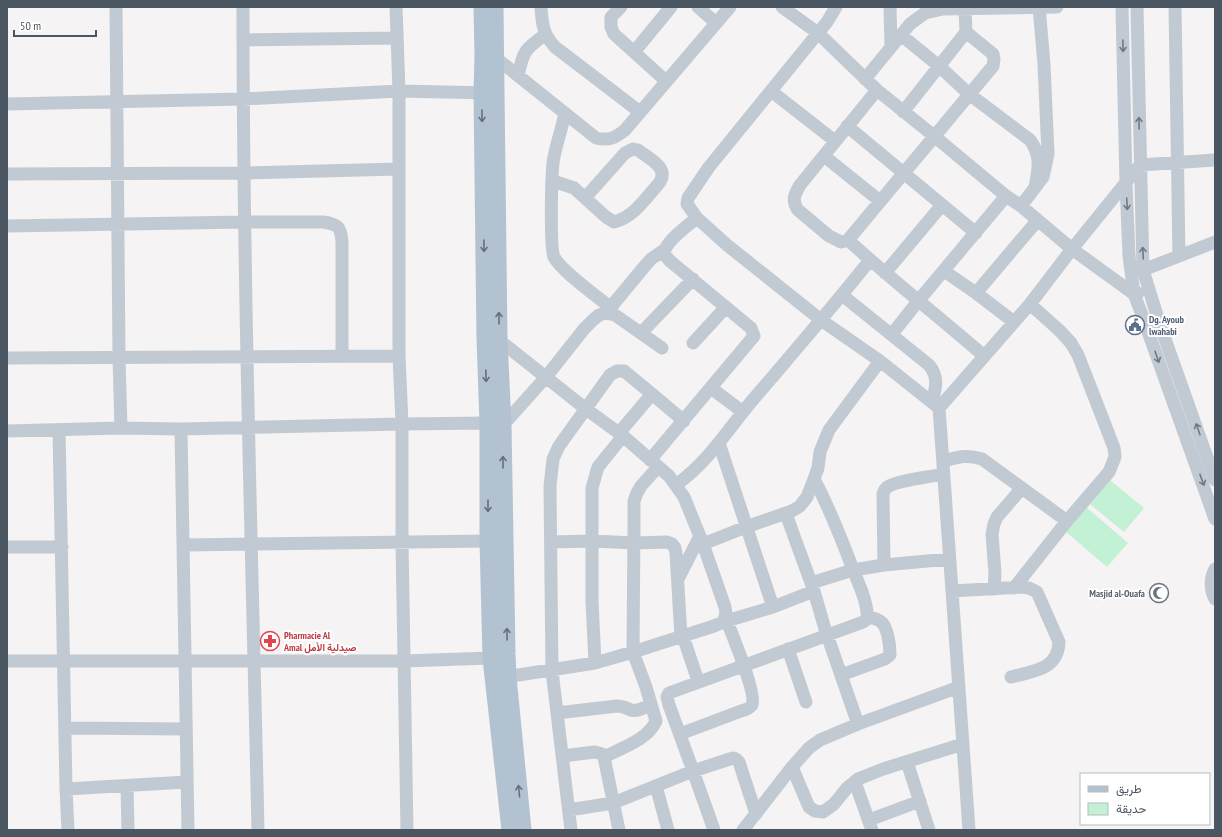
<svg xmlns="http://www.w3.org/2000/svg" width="1222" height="837" viewBox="0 0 1222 837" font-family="'PT Sans Narrow',Vazirmatn,sans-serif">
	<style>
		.green { fill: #c3f1d5 }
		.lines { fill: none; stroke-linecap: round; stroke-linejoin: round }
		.minor { stroke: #c1cad2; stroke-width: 13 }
		.major { stroke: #b3c2d1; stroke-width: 17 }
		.oneway { stroke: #6e7983 }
		.oneway2 { stroke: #64717d }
		.labels { text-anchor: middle; stroke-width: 4; stroke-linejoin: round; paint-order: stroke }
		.service-label { font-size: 10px; font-weight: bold; fill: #4e5e75; stroke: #fff; text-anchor: start }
		.worship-label { font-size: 10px; font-weight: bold; fill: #5b616d; stroke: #fff; text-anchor: end }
		.health-label { font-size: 10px; font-weight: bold; fill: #be3a42; stroke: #fff; text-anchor: start }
	</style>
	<rect width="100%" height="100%" fill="#f5f3f3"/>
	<path class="green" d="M1110,480L1144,508L1124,532L1090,504Z
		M1086,507L1128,543L1107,567L1065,531Z"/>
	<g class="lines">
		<path class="minor" d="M116,7L119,358L121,428
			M243,7C243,281 252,556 258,830
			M396,7L399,91V356L402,424V542L407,830
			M541,7C542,24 543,34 555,47L640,112
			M621,7L611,17V27L614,34L666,81
			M698,7L716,23
			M782,7L818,33L877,90L934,136L1006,196L1021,206L1072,249L1134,294L1138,293
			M836,7L827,22L709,167L688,198L687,204L697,218L727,245L821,320L880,361L939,408
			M890,7L891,47
			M1122,7L1126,183L1129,256L1134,294L1141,312L1215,519
			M1137,7L1143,270L1160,325L1215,480
			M1175,7L1179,256
			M901,35L939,66L969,94L1030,140C1042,156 1038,170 1035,188
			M243,40L397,38
			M634,52L671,7
			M489,57L496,58L596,138C609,141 615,138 625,130L730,7
			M518,76C523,51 525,49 546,34
			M865,79L910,24L925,13L943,9L1057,7
			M877,90L800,185C795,194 791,200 798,210L829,236L841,242L848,240L993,66L994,59L993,54L966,32
			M771,91L835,141
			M7,104L242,99L399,91L491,93
			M903,112L966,32L965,8
			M565,113C562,128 557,142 554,157C551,169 550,249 554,257C562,272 597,296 611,308
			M847,126L976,233
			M824,156L880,201
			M7,174L244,173L399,169
			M553,181L574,188L606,217L614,222C634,217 647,197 660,182C669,167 648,158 638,150L633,149L625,153L585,198
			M1021,206L1043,177L1048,154L1044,64L1039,7
			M7,226L245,222H323C338,224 341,227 342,242V356
			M848,240C892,280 939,317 984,356
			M1143,270L1215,242
			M944,271L976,293L1014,322
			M885,273L942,205
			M976,293L1037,221
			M842,295L929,365C939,377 936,388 932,402
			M606,313L644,267L651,259L664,250
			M641,333L693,279
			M892,334L919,300L1006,196
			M493,339L499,340L586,409L623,436L669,476L684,497L703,544L746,527L792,511L800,506L807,497L814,479L818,468L820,452L829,430L880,361
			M693,343L726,307
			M7,358L399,356
			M711,388L743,412
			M181,429L188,830
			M59,430L66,789L68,830
			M7,431L121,428L181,429L402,424L488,423L503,425L546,377L584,329L593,320L599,315L606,313L615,315L662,348
			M619,433L652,394L684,421
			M719,443L773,607
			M650,460L754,336L751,328L670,261L664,254C664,243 688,225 697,218
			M943,461C959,457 966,454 982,459L1067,521
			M676,485C708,462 726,432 751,402C791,355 832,308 870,260
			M786,514L814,591L825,629L858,724
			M551,542L593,541L634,543L667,542L672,544L675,548L676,553L681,637
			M183,545L488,541
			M7,547H62
			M884,565L949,559
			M1215,569C1210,578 1210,590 1215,599
			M678,579L700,536
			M811,583L853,570L884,565L883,494C884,490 885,488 889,486C900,480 930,477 943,474
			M1014,588L1067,521L1109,472L1115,457L1114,448L1106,427L1078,355L1071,343L1060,331L1030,304
			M994,589L995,573L992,534L994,524L997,517L1022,488
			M952,591L1022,587L1029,588L1037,592L1059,642C1058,670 1033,671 1011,677
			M723,622L773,607L814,591
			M683,636L698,681
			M788,649L806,702
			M7,661H404L491,658L499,656
			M595,663L592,601V488L598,467L623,436
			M841,675L885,659L890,655C890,646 888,626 880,621C876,618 872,618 867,617
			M499,678L595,663L633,652L714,626L723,622L726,614L725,607L703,544
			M557,713L617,706C623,706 626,708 631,710C637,712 645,707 651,705
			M65,728L186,729
			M680,734L741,711C745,710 750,708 752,705C757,695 732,634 727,621
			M562,756L595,752L602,754L604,757L619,830
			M604,757C621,748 648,740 656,721L646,687L633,652L634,527V501L637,493L641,486L658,467
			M907,762L929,830
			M792,767L809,807L815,811L823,812L834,804L847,788L858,779L883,769L963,744
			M855,782L872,830
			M127,786L128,830
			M656,786L668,830
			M66,789L187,782
			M569,810L613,803L693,771L733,758L736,759L739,762L756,814
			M869,820L920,801
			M571,830L552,671L550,486L553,459L559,446L610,375L617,371H624L652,394
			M714,830L692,768L669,705L667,697L669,693L855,625L863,622L867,619C869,606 859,584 854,572C842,540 830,509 814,479
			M743,830L792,767L809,748L820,740L858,724L959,687
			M969,830L939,408L1030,304L1072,249L1140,165L1215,160"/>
		<path class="major" d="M482,7L483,55L482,92L485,338L488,423V541L491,658L510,830
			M495,7L499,340L503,425L507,654L508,677L523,830"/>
	</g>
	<defs><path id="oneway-shaft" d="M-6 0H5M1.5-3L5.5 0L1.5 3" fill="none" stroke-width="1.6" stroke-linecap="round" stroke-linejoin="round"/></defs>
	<g class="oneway">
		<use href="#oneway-shaft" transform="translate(1123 46) rotate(89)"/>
		<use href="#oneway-shaft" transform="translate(1139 123) rotate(-91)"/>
		<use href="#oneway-shaft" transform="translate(1127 204) rotate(87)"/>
		<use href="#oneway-shaft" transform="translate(1143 253) rotate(-93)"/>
		<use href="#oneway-shaft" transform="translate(1157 357) rotate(71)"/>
		<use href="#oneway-shaft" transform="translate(1198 429) rotate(-109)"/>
		<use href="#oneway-shaft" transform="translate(1202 480) rotate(70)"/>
	</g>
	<g class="oneway2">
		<use href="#oneway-shaft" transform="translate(482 116) rotate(89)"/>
		<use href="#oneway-shaft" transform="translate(484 246) rotate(89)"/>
		<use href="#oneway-shaft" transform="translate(499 318) rotate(-91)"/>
		<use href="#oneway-shaft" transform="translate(486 376) rotate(88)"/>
		<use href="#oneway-shaft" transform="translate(503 462) rotate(-91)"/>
		<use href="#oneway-shaft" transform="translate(488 506) rotate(90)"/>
		<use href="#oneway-shaft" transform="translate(507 634) rotate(-91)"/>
		<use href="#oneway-shaft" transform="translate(519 791) rotate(-96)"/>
	</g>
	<defs>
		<symbol id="civic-ring" viewBox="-11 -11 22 22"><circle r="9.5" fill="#fff" stroke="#5c6f8a" stroke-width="1.5"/><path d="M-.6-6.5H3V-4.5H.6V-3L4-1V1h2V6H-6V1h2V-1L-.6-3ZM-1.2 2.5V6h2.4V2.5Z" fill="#5c6f8a"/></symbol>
		<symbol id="mosque-ring" viewBox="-11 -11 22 22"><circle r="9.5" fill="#fff" stroke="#6b7280" stroke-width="1.5"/><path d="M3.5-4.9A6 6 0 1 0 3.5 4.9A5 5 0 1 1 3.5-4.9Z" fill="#6b7280"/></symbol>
		<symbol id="pharmacy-ring" viewBox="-11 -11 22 22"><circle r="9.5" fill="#fff" stroke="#e0444e" stroke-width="1.5"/><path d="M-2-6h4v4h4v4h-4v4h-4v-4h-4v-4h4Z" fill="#e0444e"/></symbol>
	</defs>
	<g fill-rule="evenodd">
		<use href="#civic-ring" x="1124" y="314" width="22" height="22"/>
		<use href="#mosque-ring" x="1148" y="582" width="22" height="22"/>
		<use href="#pharmacy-ring" x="259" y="630" width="22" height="22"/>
	</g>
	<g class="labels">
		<g class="service-label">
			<text x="1149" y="323">Dg. Ayoub<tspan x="1149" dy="12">lwahabi</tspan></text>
		</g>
		<g class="worship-label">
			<text x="1145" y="597">Masjid al-Ouafa</text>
		</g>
		<g class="health-label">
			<text x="284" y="639">Pharmacie Al<tspan x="284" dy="12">Amal صيدلية الأمل</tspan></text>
		</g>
	</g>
	<rect width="1222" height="837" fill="none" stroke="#4a5661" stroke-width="16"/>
	<rect x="1080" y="773" width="130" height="52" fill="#ffffff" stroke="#b7bbc0"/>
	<rect x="1088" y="786" width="20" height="6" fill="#b3c2d1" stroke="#b7bbc0"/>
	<text x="1116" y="793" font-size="12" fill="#4a5661">طريق</text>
	<rect x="1088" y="803" width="20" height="12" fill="#c3f1d5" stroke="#b7bbc0"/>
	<text x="1116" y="813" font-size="12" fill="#4a5661">حديقة</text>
	<path d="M14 30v6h82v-6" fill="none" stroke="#4a5661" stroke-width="2"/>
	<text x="20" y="30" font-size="12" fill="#4a5661" stroke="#ffffff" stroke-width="3" paint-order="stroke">50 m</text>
</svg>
